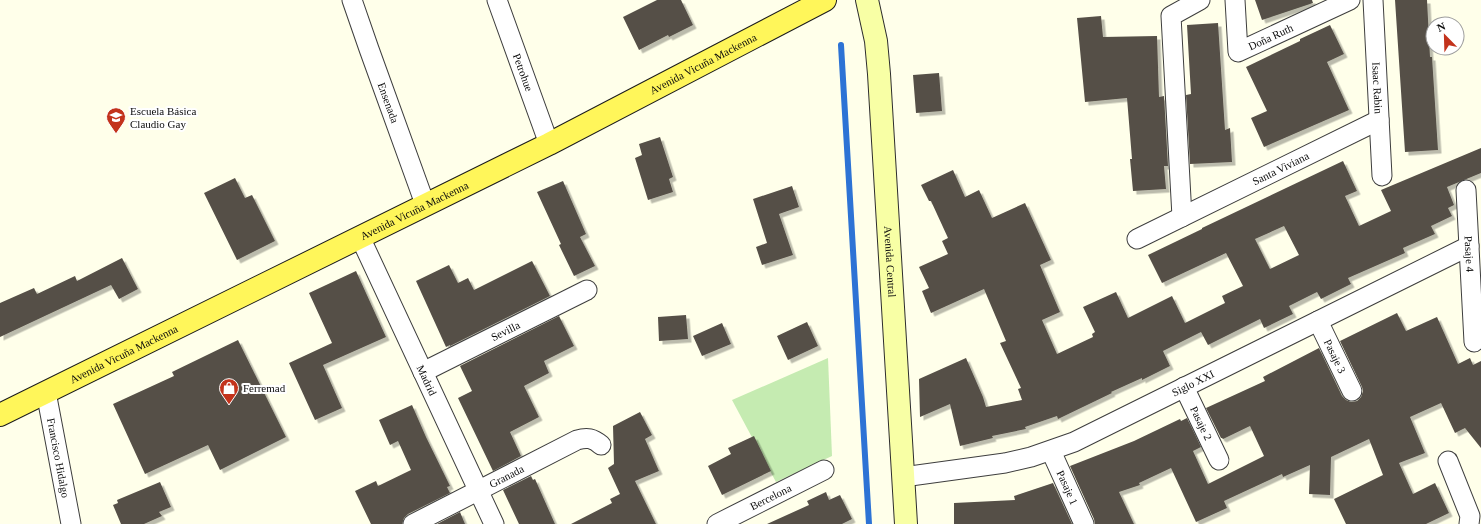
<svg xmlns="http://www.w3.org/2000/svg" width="1481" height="524" viewBox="0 0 1481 524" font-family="Georgia,serif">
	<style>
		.green { fill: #c5ebb1 }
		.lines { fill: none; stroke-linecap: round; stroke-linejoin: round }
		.stream { stroke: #2d73d5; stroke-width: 6 }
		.building { fill: #554f47; fill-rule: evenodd; filter: url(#shadow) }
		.street-casing { stroke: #3e3e3e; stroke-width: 21 }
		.secondary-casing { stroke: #2d2d2d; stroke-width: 24 }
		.primary-casing { stroke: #1c1c1c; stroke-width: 24 }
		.street { stroke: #fff; stroke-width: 19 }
		.secondary { stroke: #f8ffa5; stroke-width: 22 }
		.primary { stroke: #fff65a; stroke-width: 22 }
		.labels { text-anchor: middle; stroke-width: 4; stroke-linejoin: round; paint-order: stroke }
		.street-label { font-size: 11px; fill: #0b0b0b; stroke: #fff }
		.poi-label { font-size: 11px; fill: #0b0b0b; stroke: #fff; text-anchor: start }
	</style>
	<defs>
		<filter id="shadow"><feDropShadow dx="3.5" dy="3.5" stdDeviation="0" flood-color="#0004"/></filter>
	</defs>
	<rect width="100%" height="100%" fill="#ffffea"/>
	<path class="green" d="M828,358L832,456L776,482L732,400Z"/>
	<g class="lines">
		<path class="stream" d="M841,45L869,524"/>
	</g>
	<path class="building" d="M657,0H681L693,25L669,37L668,35L639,50L623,17Z
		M1255,0H1312L1313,3L1262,20Z
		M1395,0H1427L1430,57H1432L1438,150L1405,152Z
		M1101,16L1103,37L1157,36L1159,97L1164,96L1168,166H1164L1166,189L1133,191L1130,159H1132L1127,98L1085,102L1077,18Z
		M1218,23L1225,130L1230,128L1232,162L1190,164L1186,95L1191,94L1187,25Z
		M1330,25L1344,54L1327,62L1349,110L1264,147L1251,118L1267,111L1246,67L1300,41V39Z
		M939,73L942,111L916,113L913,75Z
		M660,137L673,177L669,179L673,192L648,200L635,158L642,155L639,144Z
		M1481,148V173L1447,187L1454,205L1448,208L1452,216L1431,226L1435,234L1403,248L1405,253L1348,278L1351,284L1321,299L1317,292L1289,306L1293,314L1264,328L1260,319L1208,345L1201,332L1163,351L1170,366L1142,380V378L1111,392L1112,393L1058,419L1057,416L1025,427L1026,429L992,436L993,438L960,446L950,404L920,417L919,379L966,358L983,397L986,407L1022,400L1018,389L1021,388L1000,343L1006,341L984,289L931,313L922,291L929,288L919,267L948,254L942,241L948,238L931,201H929L921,185L953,170L965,197L979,190L992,218L1025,203L1051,260L1040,265L1060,312L1042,320L1057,354L1093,337L1092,334L1095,332L1083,307L1116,292L1128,318L1172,296L1185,323L1225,303L1222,296L1243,286L1226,253L1162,283L1148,255L1202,229V228L1343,161L1357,191L1345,196L1359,226L1391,211L1381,190ZM1284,226L1299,255L1270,269L1255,239Z
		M235,178L245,198L252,195L275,241L237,260L204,193Z
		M563,181L586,234L580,237L595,266L574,276L559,245L561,244L537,192Z
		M792,186L799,207L779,214L793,255L762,265L756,247L767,243L753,199Z
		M122,258L138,289L119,299L111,285L0,337V303L34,288L37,294L75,276L77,281Z
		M532,261L550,296L450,346V345L446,347L416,281L449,265L458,283L468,278L474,290Z
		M356,271L386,337L323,365L342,408L315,420L289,363L332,343L309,293Z
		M1397,313L1406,331L1437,317L1458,364L1470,358L1473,365L1481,361V448L1465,428L1455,433L1441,403L1410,417L1425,453L1399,463L1413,494L1435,483L1449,513L1426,524H1346L1334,499L1383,475L1369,439L1331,457L1330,495L1309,494L1310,465L1283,477L1282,474L1224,501L1227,508L1196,522L1171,468L1139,483L1140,485L1119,492L1134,524H1095L1094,519L1070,466L1134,441L1180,419L1181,421L1187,418L1201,447L1193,451L1208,484L1264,456L1250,426L1223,439L1222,438H1221L1206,408L1265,381L1263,377L1319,348L1342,396L1346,400L1351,402L1357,401L1361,397L1363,391L1362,387L1340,341Z
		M686,315L688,339L659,341L658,317Z
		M559,316L574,346L544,361L549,373L524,386L539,417L510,432L521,456L493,471L458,398L472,391L460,366Z
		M807,322L818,346L788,360L777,336Z
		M722,323L731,344L702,356L693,336Z
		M238,340L286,437L220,470L208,445L145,474L113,404L174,376L172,372Z
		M412,405L426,437L450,486L447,487L450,493L408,514L404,518L402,524H371L355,491L376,481L378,486L411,470L398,441L390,445L379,420Z
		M640,412L652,435L645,439L659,471L635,481L656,524H571L612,503L610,499L620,494L608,468L614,464L613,426Z
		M754,436L771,471L722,495L708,466L731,454L728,448Z
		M531,476L533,480L535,479L555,524H519L503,490Z
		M160,482L171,507L159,512L162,516L144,524H121L113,505L118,503L117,500Z
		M1053,483L1072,524H954V503L1015,500L1014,496Z
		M826,492L829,500L840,495L852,519L842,524H767L809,505L807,501Z
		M460,512L465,524H437Z"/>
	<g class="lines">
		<defs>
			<g id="street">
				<path id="s1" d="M352,0L369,49L425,204"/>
				<path id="s2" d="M497,0L549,144"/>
				<path id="s3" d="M1235,0L1238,52L1350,0"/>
				<path id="s4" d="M1373,0L1382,176"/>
				<path id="s5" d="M1466,190L1474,342"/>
				<path d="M1182,217L1171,16L1200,0"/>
				<path id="s6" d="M360,237L494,524"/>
				<path id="s7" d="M1137,239L1379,120"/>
				<path id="s8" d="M1318,321L1352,391"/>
				<path id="s9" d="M423,372L587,290"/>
				<path id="s10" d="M1184,387L1219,460"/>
				<path id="s11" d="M46,392L71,524"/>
				<path id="s12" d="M1051,451L1084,524"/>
				<path d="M1448,461L1470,516L1469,524"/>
				<path id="s13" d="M903,477L1005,463L1031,457L1074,442L1469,246"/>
				<path id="s14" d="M413,524L577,440C587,437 593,438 601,445"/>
				<path id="s15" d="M717,524L824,470"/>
			</g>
			<g id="secondary">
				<path id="s16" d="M867,0L876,41L879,74L906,524"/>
			</g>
			<g id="primary">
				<path id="s17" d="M0,415L549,144L825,0"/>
			</g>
		</defs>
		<use href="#street" class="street-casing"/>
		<use href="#secondary" class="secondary-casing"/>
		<use href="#primary" class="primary-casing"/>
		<use href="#street" class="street"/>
		<use href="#secondary" class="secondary"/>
		<use href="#primary" class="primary"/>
	</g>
	<defs>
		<symbol id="school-pin" viewBox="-11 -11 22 30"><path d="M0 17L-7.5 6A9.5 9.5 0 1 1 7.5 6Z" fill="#c3331c" stroke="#fff"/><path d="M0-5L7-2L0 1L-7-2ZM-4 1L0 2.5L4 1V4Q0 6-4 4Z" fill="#fff"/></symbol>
		<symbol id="shop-pin" viewBox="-11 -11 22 30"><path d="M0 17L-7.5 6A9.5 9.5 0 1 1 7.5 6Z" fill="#c3331c" stroke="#fff"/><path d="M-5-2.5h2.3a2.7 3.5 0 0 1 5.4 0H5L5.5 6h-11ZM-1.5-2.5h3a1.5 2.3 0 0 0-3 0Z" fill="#fff"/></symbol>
	</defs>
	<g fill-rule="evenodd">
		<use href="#school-pin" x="105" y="106" width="22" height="30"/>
		<use href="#shop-pin" x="218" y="377" width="22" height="30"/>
	</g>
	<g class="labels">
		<g class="street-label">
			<text dy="4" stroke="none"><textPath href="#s3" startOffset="88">Doña Ruth</textPath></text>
			<text dy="4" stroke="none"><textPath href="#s17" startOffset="786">Avenida Vicuña Mackenna</textPath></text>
			<text dy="4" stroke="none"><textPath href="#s2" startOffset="77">Petrohue</textPath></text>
			<text dy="4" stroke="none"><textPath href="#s4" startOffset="88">Isaac Rabin</textPath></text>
			<text dy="4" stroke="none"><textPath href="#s1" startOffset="109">Ensenada</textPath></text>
			<text dy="4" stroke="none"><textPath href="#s7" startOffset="160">Santa Viviana</textPath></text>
			<text dy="4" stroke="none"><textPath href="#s17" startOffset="462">Avenida Vicuña Mackenna</textPath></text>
			<text dy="4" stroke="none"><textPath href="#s5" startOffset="64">Pasaje 4</textPath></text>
			<text dy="4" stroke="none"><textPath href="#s16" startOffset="263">Avenida Central</textPath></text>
			<text dy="4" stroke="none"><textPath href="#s9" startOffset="92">Sevilla</textPath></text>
			<text dy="4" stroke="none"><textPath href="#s17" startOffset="138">Avenida Vicuña Mackenna</textPath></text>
			<text dy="4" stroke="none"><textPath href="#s8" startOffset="39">Pasaje 3</textPath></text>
			<text dy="4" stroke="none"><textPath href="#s6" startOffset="158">Madrid</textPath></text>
			<text dy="4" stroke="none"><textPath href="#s13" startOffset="308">Siglo XXI</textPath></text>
			<text dy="4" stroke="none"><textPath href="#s10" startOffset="40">Pasaje 2</textPath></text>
			<text dy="4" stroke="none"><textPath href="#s11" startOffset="67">Francisco Hidalgo</textPath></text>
			<text dy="4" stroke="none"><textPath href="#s14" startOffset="105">Granada</textPath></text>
			<text dy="4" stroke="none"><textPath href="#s12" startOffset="40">Pasaje 1</textPath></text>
			<text dy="4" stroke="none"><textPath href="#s15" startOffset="60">Bercelona</textPath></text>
		</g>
		<g class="poi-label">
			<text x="130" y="115">Escuela Básica<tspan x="130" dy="13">Claudio Gay</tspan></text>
			<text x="243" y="392">Ferremad</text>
		</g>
	</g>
	<g transform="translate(1445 36) rotate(337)"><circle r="19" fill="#ffffff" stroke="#9d9d9d"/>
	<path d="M0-3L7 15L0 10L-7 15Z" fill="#c3331c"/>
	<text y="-6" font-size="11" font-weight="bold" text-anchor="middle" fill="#0b0b0b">N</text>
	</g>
</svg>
